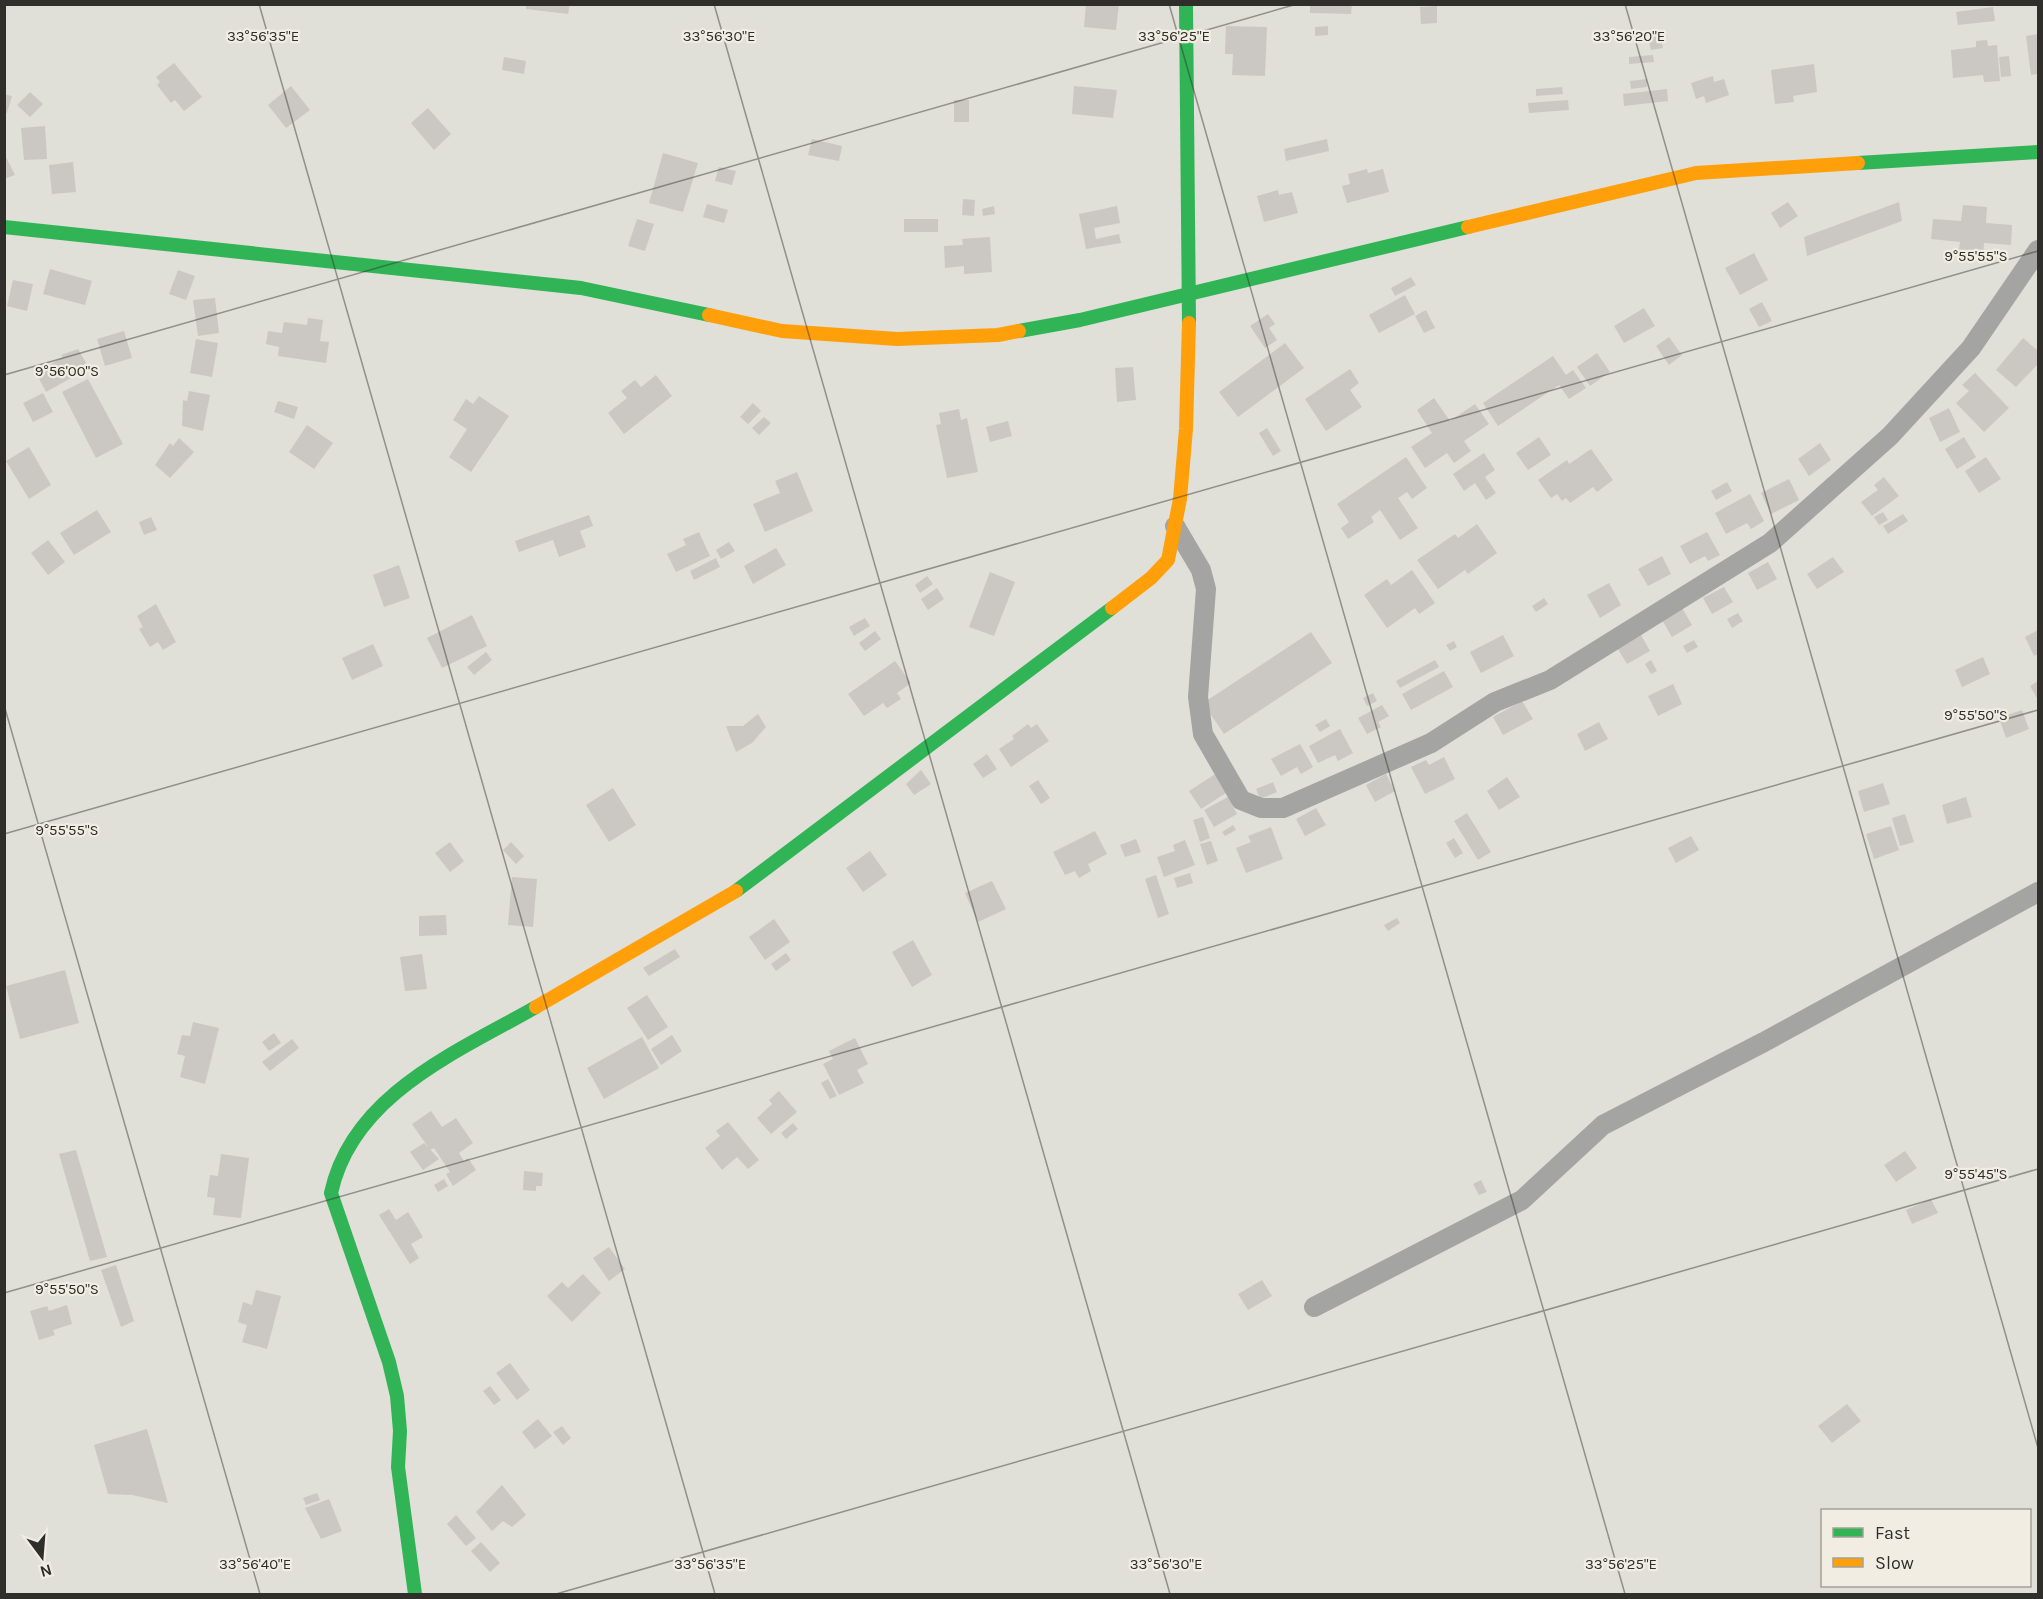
<svg xmlns="http://www.w3.org/2000/svg" width="2043" height="1599" viewBox="0 0 2043 1599" font-family="Karla,sans-serif">
	<style>
		.building { fill: #cbc8c4 }
		.lines { fill: none; stroke-linecap: round; stroke-linejoin: round }
		.street { stroke: #a4a4a2; stroke-width: 20 }
		.fast { stroke: #30b455; stroke-width: 14 }
		.slow { stroke: #ff9f0a; stroke-width: 14 }
		.ticks { fill: none; stroke: #2f2e2a; stroke-width: 1.5; stroke-opacity: 0.45 }
		.ticks-label { font-size: 15px; text-anchor: middle; fill: #2f2e2a; stroke: #f2ede2; stroke-width: 4.5; stroke-linejoin: round; paint-order: stroke }
	</style>
	<rect width="100%" height="100%" fill="#e0dfd8"/>
	<path class="building" d="M526,4H570L568,14L526,9Z
		M1086,4H1119L1116,30L1084,27Z
		M1310,4H1352L1351,14L1310,13Z
		M1437,6V23L1421,24L1420,7Z
		M1993,7L1995,21L1958,25L1956,12Z
		M1226,26L1267,27L1265,76L1232,75L1233,54H1225Z
		M1328,26V35L1315,36V27Z
		M2038,34V74L2031,75L2026,36Z
		M1660,35L1663,48L1651,50L1648,37Z
		M1987,40L1988,46L1997,45L2000,81L1984,82L1983,75L1953,78L1951,50L1976,47V41Z
		M1653,55L1654,62L1629,64V57Z
		M2009,56L2011,76L2001,77L1999,57Z
		M504,57L526,61L524,74L502,70Z
		M174,63L202,97L184,111L175,100L171,103L157,85L160,82L156,77Z
		M1814,64L1817,92L1793,96L1794,102L1775,104L1771,70Z
		M1713,76L1714,82L1724,79L1729,95L1706,103L1704,96L1696,99L1691,83Z
		M1647,79V87L1631,89L1630,81Z
		M291,86L310,110L286,128L268,105Z
		M1074,86L1117,90L1113,118L1072,114Z
		M1562,87L1563,94L1536,96V89Z
		M1667,89L1668,101L1624,106L1623,94Z
		M30,92L43,104L30,117L17,105Z
		M4,94L12,96L7,113L4,112Z
		M954,100H969V122H954Z
		M1568,100L1569,110L1529,113L1528,103Z
		M428,108L451,134L434,150L411,123Z
		M45,126L47,159L24,160L21,128Z
		M812,139L842,146L839,161L808,155Z
		M1327,139L1329,151L1286,161L1284,149Z
		M4,153L15,175L4,179Z
		M663,153L698,163L683,212L649,203Z
		M73,162L76,192L52,194L49,165Z
		M719,167L736,171L732,185L715,181Z
		M1367,169L1368,173L1383,169L1389,192L1347,203L1342,186L1350,184L1348,174Z
		M1278,190L1279,195L1292,192L1298,213L1264,222L1257,196Z
		M963,199L975,200L974,216L962,215Z
		M1788,202L1798,216L1780,228L1771,213Z
		M1899,202L1902,221L1807,256L1804,237Z
		M707,204L728,210L724,223L703,217Z
		M1963,205L1987,207L1986,223L2012,225L2011,245L1984,243L1983,259L1958,257L1960,242L1931,239L1933,219L1961,221Z
		M994,206L995,214L983,216L982,209Z
		M1117,206L1120,223L1094,228L1096,239L1119,234L1121,243L1086,249L1079,214Z
		M637,219L654,224L645,251L628,246Z
		M904,219H938V232H904Z
		M990,237L992,272L964,274V266L945,268L944,246L963,245L962,239Z
		M1754,253L1768,280L1740,295L1725,268Z
		M50,269L92,281L85,305L43,294Z
		M178,270L195,276L186,300L169,294Z
		M1411,277L1416,285L1395,296L1391,288Z
		M13,280L33,284L27,311L7,306Z
		M1405,295L1415,314L1379,333L1369,315Z
		M215,298L219,333L198,336L193,300Z
		M1762,302L1772,321L1759,327L1749,309Z
		M1644,308L1655,326L1624,343L1614,326Z
		M1426,310L1435,328L1424,333L1415,316Z
		M1268,314L1275,324L1269,328L1277,340L1265,348L1250,326Z
		M308,318L323,320L320,341L329,342L326,363L278,356L279,347L266,344L268,331L282,333L284,322L307,325Z
		M124,331L132,358L105,366L97,339Z
		M1669,337L1682,355L1669,365L1656,346Z
		M2023,338L2038,351V364L2016,387L1996,370Z
		M196,339L218,343L212,377L190,373Z
		M1285,343L1304,368L1238,417L1219,392Z
		M78,349L89,368L46,392L36,373L63,357L61,355Z
		M1597,353L1610,372L1590,386L1577,367Z
		M1553,356L1566,375L1573,370L1586,388L1569,399L1559,385L1498,426L1483,403Z
		M1133,367L1136,400L1117,402L1115,368Z
		M1350,369L1359,383L1350,390L1362,407L1326,431L1305,399Z
		M1975,373L2009,408L1984,432L1956,403L1969,391L1962,385Z
		M656,375L672,396L624,434L608,413L627,398L621,391L635,380L641,387Z
		M88,379L123,444L96,458L62,392Z
		M189,391L210,395L203,431L182,426L183,400L187,401Z
		M43,393L53,412L33,422L23,403Z
		M479,396L509,416L471,472L449,457L467,429L453,420L466,399L473,404Z
		M1434,398L1450,421L1475,404L1489,424L1464,441L1471,451L1454,463L1447,453L1425,468L1411,447L1432,433L1417,410Z
		M278,401L298,407L294,419L274,412Z
		M753,403L761,411L748,424L740,417Z
		M1949,408L1960,432L1940,442L1929,418Z
		M959,409L961,420L967,418L978,472L947,478L936,425L941,424L939,413Z
		M764,417L771,423L759,435L752,428Z
		M1008,421L1012,436L990,442L986,427Z
		M307,425L333,443L314,469L289,452Z
		M1267,428L1281,451L1273,456L1259,433Z
		M1539,437L1551,455L1528,470L1516,453Z
		M1964,437L1976,457L1957,469L1945,449Z
		M179,438L194,452L170,478L155,465L170,443L173,446Z
		M1820,443L1831,460L1809,476L1798,459Z
		M29,447L51,485L29,499L6,461Z
		M1591,449L1613,480L1597,492L1593,487L1570,503L1566,498L1562,501L1557,494L1551,498L1538,480L1567,460L1569,464Z
		M1484,453L1495,470L1485,477L1496,493L1486,500L1475,483L1464,491L1453,474Z
		M1406,457L1427,488L1412,499L1407,492L1398,498L1418,528L1400,540L1380,510L1371,517L1374,522L1348,539L1341,528L1349,522L1337,504Z
		M1986,457L2001,479L1979,493L1965,471Z
		M797,472L813,511L765,532L753,504L780,493L775,481Z
		M1884,477L1899,496L1872,516L1861,502L1878,490L1874,485Z
		M1789,479L1799,500L1771,514L1761,493Z
		M1727,482L1732,491L1716,500L1711,491Z
		M1750,494L1764,521L1751,529L1747,523L1726,534L1715,513Z
		M97,510L111,532L74,555L60,533Z
		M1883,512L1888,520L1879,525L1874,517Z
		M1903,514L1908,521L1888,534L1883,526Z
		M589,515L593,526L580,531L586,547L559,557L553,540L519,552L515,541Z
		M151,517L157,530L144,535L139,522Z
		M1477,524L1497,553L1468,574L1465,570L1438,589L1417,560L1455,534L1458,538Z
		M699,532L710,556L676,572L667,554L686,545L683,539Z
		M1707,532L1720,555L1708,561L1705,556L1690,564L1680,546Z
		M48,540L65,562L48,575L31,553Z
		M729,542L735,551L721,559L716,550Z
		M776,548L786,565L753,584L744,566Z
		M1662,556L1671,574L1648,586L1638,569Z
		M1833,557L1844,572L1817,589L1807,574Z
		M716,558L720,567L694,580L690,571Z
		M1768,562L1777,579L1757,590L1748,573Z
		M399,565L410,598L384,607L373,575Z
		M1412,570L1435,603L1419,614L1415,608L1387,628L1364,595L1387,579L1391,585Z
		M990,572L1015,582L994,636L969,627Z
		M927,576L933,584L920,593L915,585Z
		M1609,583L1621,605L1600,618L1587,595Z
		M1724,587L1733,602L1712,614L1703,598Z
		M937,588L944,599L928,610L921,599Z
		M1544,598L1548,604L1536,612L1532,606Z
		M156,604L176,642L163,650L158,642L150,647L139,629L143,627L137,616Z
		M1682,608L1692,625L1672,637L1662,620Z
		M1738,613L1743,621L1732,628L1727,619Z
		M472,615L487,646L442,668L427,638Z
		M865,618L870,626L854,636L849,627Z
		M2038,630V654L2034,656L2025,637Z
		M875,631L881,639L865,651L859,643Z
		M1311,632L1332,663L1224,734L1203,703Z
		M1640,633L1650,651L1627,664L1616,646Z
		M1503,635L1514,656L1481,673L1470,652Z
		M1694,640L1698,647L1687,653L1683,646Z
		M1454,641L1457,647L1450,651L1446,645Z
		M373,644L383,666L352,680L342,658Z
		M486,652L492,660L474,675L467,667Z
		M1983,657L1990,674L1962,687L1955,670Z
		M1435,660L1439,667L1400,688L1396,681Z
		M1651,660L1657,671L1651,674L1645,664Z
		M895,661L911,683L897,693L901,699L887,708L883,703L864,716L848,694Z
		M1444,671L1453,687L1411,710L1402,694Z
		M2038,681V700L2030,686Z
		M1673,684L1682,704L1658,716L1648,696Z
		M1373,693L1377,701L1367,706L1363,698Z
		M1522,701L1533,719L1503,735L1493,717Z
		M1382,705L1389,716L1378,722L1381,727L1367,734L1358,718Z
		M2022,710L2029,729L2006,738L1999,718Z
		M758,714L766,727L752,743L736,752L726,726H743Z
		M1326,719L1330,726L1320,732L1315,725Z
		M1599,722L1608,739L1585,751L1577,734Z
		M1028,724L1031,728L1037,724L1049,741L1011,767L999,749L1014,739L1012,736Z
		M1340,729L1353,753L1338,761L1335,755L1318,763L1309,746Z
		M1300,744L1313,767L1301,774L1297,767L1281,776L1271,759Z
		M987,754L997,769L983,778L973,764Z
		M1444,757L1455,779L1425,794L1411,767L1426,760L1429,765Z
		M921,770L931,784L914,795L906,784Z
		M1217,773L1229,791L1201,809L1189,791Z
		M1386,774L1395,791L1375,802L1366,785Z
		M1507,777L1520,797L1499,810L1487,791Z
		M1038,780L1050,798L1041,804L1029,786Z
		M1273,782L1277,792L1260,799L1256,789Z
		M1883,783L1890,804L1864,812L1858,791Z
		M613,788L636,825L609,842L586,805Z
		M1228,797L1237,814L1214,827L1204,810Z
		M1966,797L1972,817L1947,824L1942,805Z
		M1316,808L1326,825L1305,836L1296,819Z
		M1467,813L1491,852L1478,860L1454,821Z
		M1905,814L1914,842L1900,846L1892,818Z
		M1203,817L1210,838L1200,842L1193,820Z
		M1233,825L1236,830L1225,836L1222,832Z
		M1891,826L1899,850L1874,859L1866,834Z
		M1271,827L1283,859L1246,873L1236,848L1251,842L1248,836Z
		M1095,831L1107,854L1088,864L1091,871L1079,878L1075,871L1065,875L1053,852Z
		M1691,836L1699,850L1676,863L1668,848Z
		M1454,838L1463,853L1455,858L1446,843Z
		M1136,839L1141,852L1125,857L1120,845Z
		M1185,840L1195,865L1164,877L1157,857L1175,851L1173,845Z
		M1211,841L1218,861L1207,865L1200,844Z
		M450,842L464,861L450,872L435,853Z
		M511,842L524,856L516,864L503,850Z
		M870,851L887,875L863,892L846,868Z
		M1190,873L1193,883L1177,888L1174,878Z
		M1156,875L1169,914L1158,918L1145,879Z
		M512,877L537,879L533,927L508,925Z
		M992,881L1006,909L978,922L965,893Z
		M446,915L447,935L419,936V916Z
		M1397,918L1400,923L1388,931L1384,925Z
		M774,919L790,942L765,960L749,937Z
		M913,940L932,975L912,987L892,952Z
		M675,949L680,957L649,976L643,968Z
		M786,953L791,960L776,971L771,964Z
		M422,954L427,989L405,991L400,957Z
		M65,970L79,1023L20,1039L6,986Z
		M647,995L668,1027L648,1040L627,1008Z
		M193,1022L219,1028L205,1084L180,1077L185,1056L177,1054L182,1035L190,1036Z
		M274,1033L281,1043L269,1051L262,1042Z
		M672,1035L682,1051L661,1065L651,1049Z
		M642,1037L659,1068L604,1099L587,1068Z
		M855,1038L868,1064L857,1070L864,1083L839,1095L823,1064L833,1059L829,1051Z
		M292,1039L299,1048L270,1071L262,1062Z
		M828,1079L837,1096L830,1099L821,1083Z
		M779,1091L797,1112L771,1134L757,1118L772,1104L769,1100Z
		M431,1111L442,1127L456,1118L473,1143L459,1153L464,1161L468,1158L476,1170L453,1186L446,1174L450,1172L434,1148L430,1150L412,1124Z
		M728,1122L759,1160L748,1169L737,1157L722,1170L705,1148L720,1136L716,1131Z
		M793,1123L798,1129L786,1139L781,1133Z
		M424,1143L439,1159L423,1170L410,1152Z
		M76,1150L107,1257L90,1261L59,1154Z
		M1905,1151L1917,1168L1896,1182L1884,1165Z
		M221,1154L249,1158L241,1218L213,1215L215,1198L207,1197L210,1175L218,1176Z
		M524,1171L543,1173L542,1186H536V1191L523,1190Z
		M444,1179L448,1186L438,1192L434,1185Z
		M1481,1180L1487,1192L1479,1195L1473,1184Z
		M1931,1199L1938,1213L1912,1224L1906,1210Z
		M389,1209L396,1220L408,1212L423,1237L411,1244L419,1258L410,1264L379,1215Z
		M609,1247L625,1269L609,1281L593,1258Z
		M116,1265L134,1321L121,1327L101,1270Z
		M583,1274L601,1293L572,1322L547,1296L562,1282L568,1288Z
		M1262,1280L1272,1296L1248,1310L1238,1294Z
		M256,1290L281,1296L267,1349L242,1342L247,1325L238,1322L243,1302L252,1305Z
		M67,1305L72,1324L53,1330L55,1335L39,1340L30,1311L47,1306L49,1311Z
		M510,1363L530,1390L517,1400L496,1373Z
		M490,1386L501,1400L494,1405L483,1391Z
		M1847,1404L1861,1421L1832,1443L1818,1426Z
		M538,1419L552,1436L535,1449L522,1432Z
		M562,1426L571,1438L563,1445L553,1432Z
		M147,1429L168,1503L132,1495L108,1494L94,1445Z
		M502,1485L526,1515L512,1527L503,1521L492,1531L476,1512Z
		M317,1493L320,1500L306,1505L303,1498Z
		M329,1499L342,1531L321,1539L305,1508Z
		M456,1515L476,1538L466,1546L447,1524Z
		M481,1542L500,1563L490,1572L471,1551Z"/>
	<g class="lines">
		<path class="street" d="M1175,526L1201,570L1206,589L1198,697L1203,734L1241,800L1261,808H1283L1431,743L1495,702L1550,680L1770,543L1890,436L1971,348L2038,250
			M1314,1307L1522,1200L1603,1125L1764,1042L2038,892"/>
		<path class="fast" d="M1186,4L1189,323
			M1858,163L2038,152
			M4,227L581,288L709,315
			M1019,331L1080,320L1468,227
			M736,891L1112,608
			M415,1594L398,1467L400,1431L397,1396L389,1362L331,1193C352,1095 457,1052 536,1007"/>
		<path class="slow" d="M1468,227L1696,173L1858,163
			M709,315L782,331L897,339L998,335L1019,331
			M1112,608L1151,578L1168,560L1180,499L1186,429L1189,323
			M536,1007L736,891"/>
	</g>
	<path class="ticks" d="M259,4L715,1594M714,4L1170,1594M1169,4L1625,1594M1625,4L2038,1448M4,375L1297,4M4,705L260,1594M4,834L2038,251M4,1293L2038,710M556,1594L2038,1169"/>
	<g class="ticks-label">
		<text x="263" y="41">33°56'35"E</text>
		<text x="719" y="41">33°56'30"E</text>
		<text x="1174" y="41">33°56'25"E</text>
		<text x="1629" y="41">33°56'20"E</text>
		<text x="1976" y="261">9°55'55"S</text>
		<text x="67" y="376">9°56'00"S</text>
		<text x="1976" y="720">9°55'50"S</text>
		<text x="67" y="835">9°55'55"S</text>
		<text x="1976" y="1179">9°55'45"S</text>
		<text x="67" y="1294">9°55'50"S</text>
		<text x="255" y="1569">33°56'40"E</text>
		<text x="710" y="1569">33°56'35"E</text>
		<text x="1166" y="1569">33°56'30"E</text>
		<text x="1621" y="1569">33°56'25"E</text>
	</g>
	<rect width="2043" height="1599" fill="none" stroke="#2f2e2a" stroke-width="12"/>
	<rect x="1821" y="1509" width="210" height="78" fill="#f2ede2" stroke="#a4a198" stroke-width="1.5"/>
	<rect x="1833" y="1528" width="30" height="9" fill="#30b455" stroke="#a4a198" stroke-width="1.5"/>
	<text x="1875" y="1539" font-size="18" fill="#2f2e2a">Fast</text>
	<rect x="1833" y="1558" width="30" height="9" fill="#ff9f0a" stroke="#a4a198" stroke-width="1.5"/>
	<text x="1875" y="1569" font-size="18" fill="#2f2e2a">Slow</text>
	<g transform="translate(42 1557) rotate(164)" stroke="#f2ede2" stroke-width="4.5" paint-order="stroke">
	<path d="M0-4.5L10 22L0 15L-10 22Z" fill="#2f2e2a"/>
	<text y="-9" font-size="16" font-weight="bold" text-anchor="middle" fill="#2f2e2a">N</text>
	</g>
</svg>
